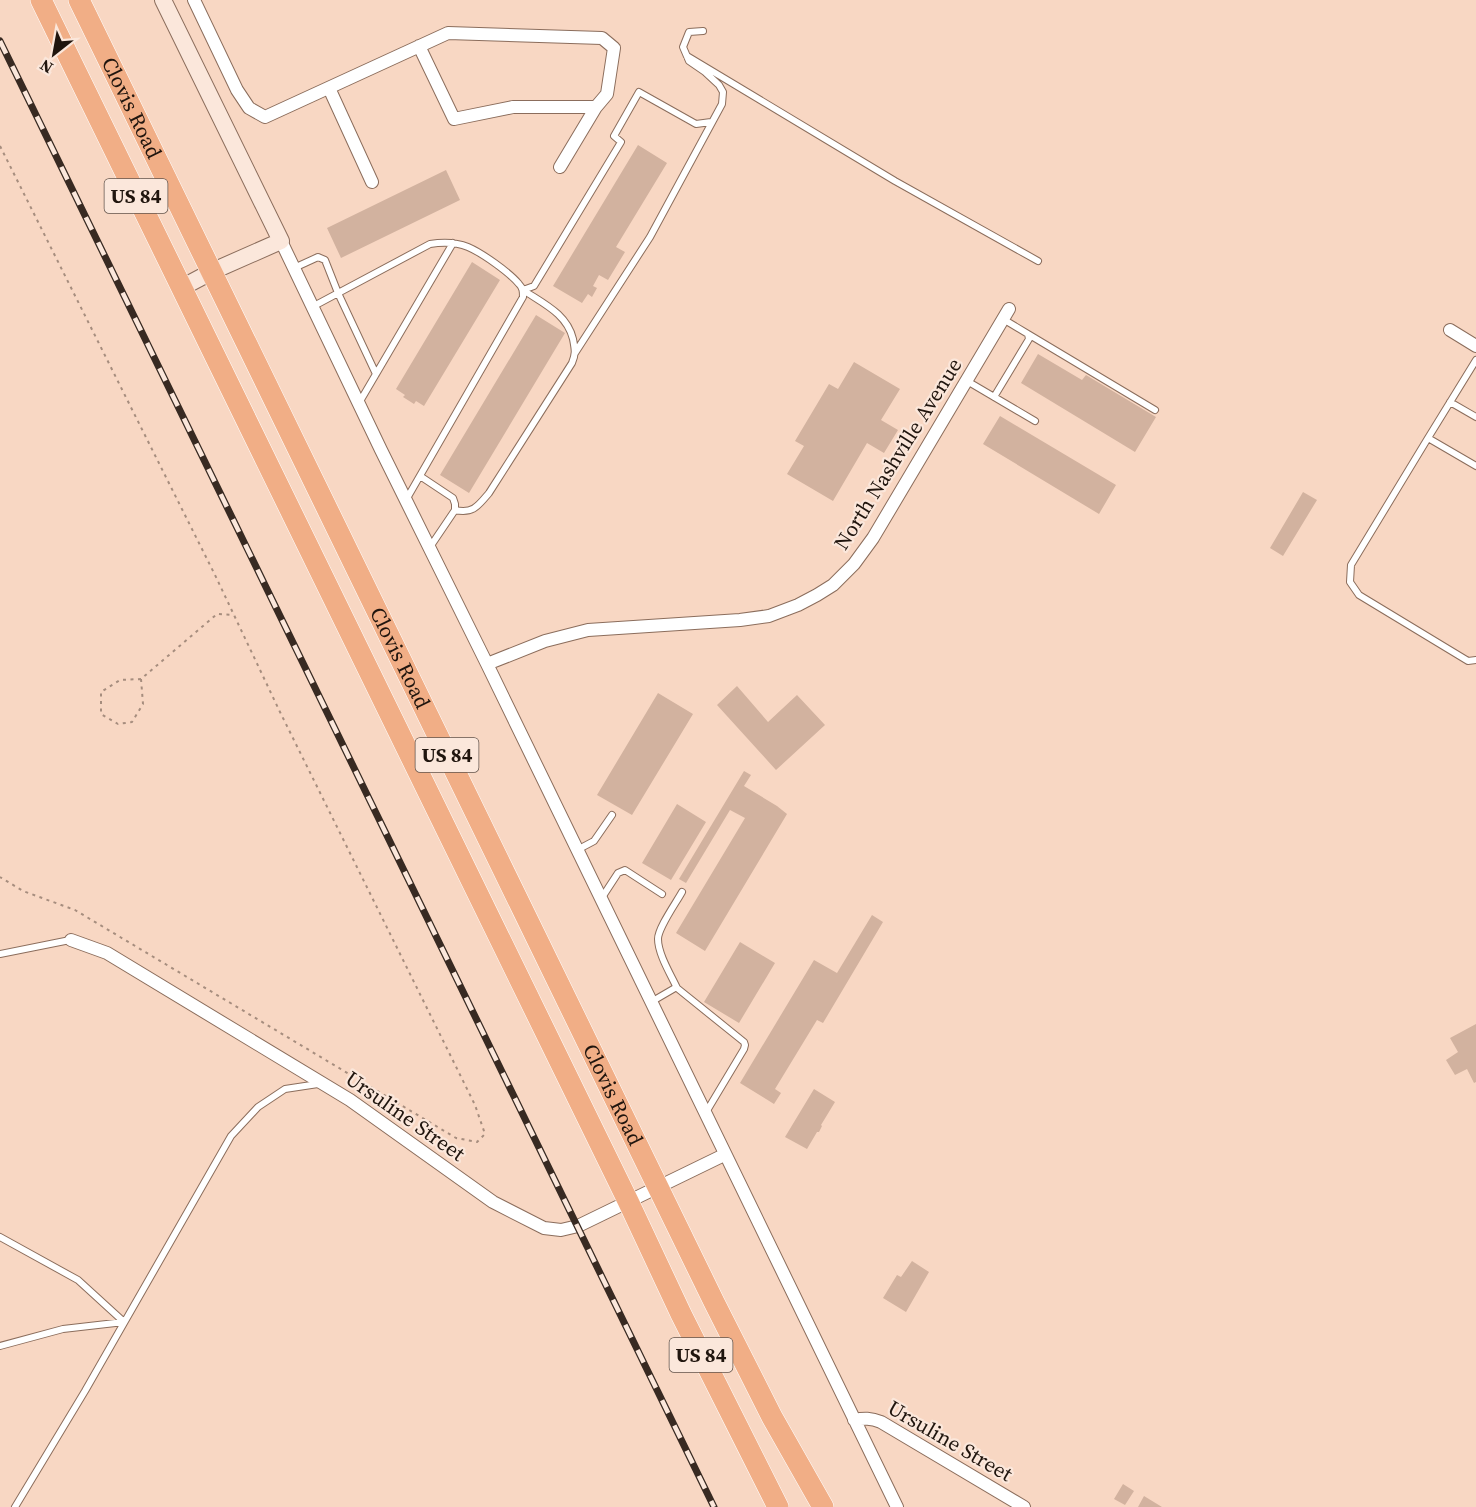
<svg xmlns="http://www.w3.org/2000/svg" width="1476" height="1507" viewBox="0 0 1476 1507" font-family="'Source Serif 4',serif">
	<style>
		.building { fill: #d2b29f }
		.lines { fill: none; stroke-linecap: round; stroke-linejoin: round }
		.lane-casing { stroke: #8b6d5c; stroke-width: 8 }
		.street-casing { stroke: #8b6d5c; stroke-width: 14 }
		.secondary-casing { stroke: #8b6d5c; stroke-width: 18 }
		.highway-casing { stroke: #fff; stroke-width: 22 }
		.path { stroke: #a68d7e; stroke-width: 2; stroke-dasharray: 3 4.5; stroke-linecap: butt }
		.lane { stroke: #fff; stroke-width: 6 }
		.street { stroke: #fff; stroke-width: 12 }
		.secondary { stroke: #fbe7db; stroke-width: 16 }
		.highway { stroke: #f1ae86; stroke-width: 21 }
		.rail-casing { stroke: #382a22; stroke-width: 7 }
		.rail { stroke: #fbe7db; stroke-width: 4.5; stroke-dasharray: 14; stroke-linecap: butt }
		.labels { text-anchor: middle; stroke-width: 4.5; stroke-linejoin: round; paint-order: stroke }
		.shield { fill: #fbe7db; stroke: #62544c; stroke-width: 1.5 }
		.shield-label { font-size: 20px; font-weight: bold; fill: #20150e }
		.street-label { font-size: 21px; fill: #20150e; stroke: #fbe7db }
	</style>
	<rect width="100%" height="100%" fill="#f8d7c3"/>
	<path class="building" d="M638,145L667,163L616,247L625,252L608,280L599,275L593,286L597,288L592,297L588,294L582,303L553,286Z
		M446,170L460,200L341,258L327,228Z
		M472,262L500,280L424,406L416,401L414,404L403,397L405,395L396,389Z
		M536,315L565,333L469,493L440,475Z
		M1038,354L1082,380L1086,375L1156,417L1135,452L1021,383Z
		M854,362L900,389L881,420L898,430L884,453L867,443L833,501L787,474L804,446L795,441L829,384L838,389Z
		M1000,416L1116,485L1099,514L983,444Z
		M1303,492L1317,500L1283,556L1270,548Z
		M737,686L768,722L797,695L825,725L776,770L717,705Z
		M658,693L693,714L632,815L597,795Z
		M744,771L751,775L744,786L777,806L787,814L705,951L676,933L745,818L730,810L686,883L679,879Z
		M677,804L706,822L671,880L642,863Z
		M872,915L883,922L823,1023L817,1020L775,1089L781,1093L774,1104L740,1083L814,960L837,973Z
		M740,942L775,963L739,1023L704,1002Z
		M1476,1024V1082L1474,1083L1467,1069L1455,1075L1446,1060L1458,1052L1450,1038Z
		M814,1089L835,1102L821,1125L822,1126L819,1132H817L807,1149L785,1137Z
		M912,1261L929,1272L906,1312L883,1298L897,1275L901,1277Z
		M1123,1484L1134,1491L1125,1505L1114,1499Z
		M1144,1496L1162,1507H1138Z"/>
	<g class="lines">
		<defs>
			<path id="lane" d="M687,56L895,181L1038,261
				M294,268L318,257L325,260L338,293L376,374
				M523,290L534,286L618,147L621,142L614,136L639,92L696,124L711,122
				M312,307L430,244C442,242 456,242 468,247C482,253 509,272 519,284C523,288 523,292 523,297L406,500
				M1028,334L1155,410
				M575,353L650,237L722,104L723,92L719,85L705,72L689,61L683,47L689,32L703,31
				M1476,360L1428,438L1476,466
				M967,381L1035,421
				M994,397L1029,339L1028,334L1003,319
				M1450,402L1476,417
				M359,403L453,243
				M1428,438L1351,565L1350,582L1359,595L1468,661L1476,660
				M420,476L453,498L455,504V510L430,547
				M455,510C473,514 478,506 489,493L572,363C576,353 575,350 573,339C567,314 544,304 523,290
				M577,850L594,841L612,815
				M601,899L618,873L625,870L662,894
				M0,954L70,940
				M677,988C671,975 658,954 658,939C658,928 676,903 682,892
				M651,1002L675,988H677L744,1042L745,1045L744,1049L705,1114
				M0,1237L78,1280L124,1322
				M0,1346L63,1329L124,1322
				M15,1507L85,1391L231,1136L258,1107L285,1089L318,1084"/>
			<path id="street" d="M194,0L237,90L249,108L265,117L448,33L602,38L614,48L607,94L596,107H513L454,119L419,46
				M329,88L372,182
				M560,167L596,107
				M281,241L381,450L487,664L897,1507
				M1450,330L1476,346
				M487,664L545,641L588,630L740,620L769,616L798,605L817,595L833,585L854,564L873,538L1009,309
				M71,940L107,953L350,1100L493,1202L544,1228L561,1230L578,1226L724,1155
				M854,1420C864,1418 871,1418 881,1422L1024,1507"/>
			<path id="secondary" d="M163,0L281,241L213,271L181,288"/>
			<g id="highway">
				<path d="M41,0L628,1201L681,1314L778,1507"/>
				<path id="s1" d="M79,0L714,1302L772,1417L823,1507"/>
			</g>
		</defs>
		<use href="#lane" class="lane-casing"/>
		<use href="#street" class="street-casing"/>
		<use href="#secondary" class="secondary-casing"/>
		<use href="#highway" class="highway-casing"/>
		<path class="path" d="M0,146L215,575L280,712L475,1105L485,1134L477,1142L456,1138L75,910L23,891L0,877
			M141,679L143,704L132,722L118,724L101,714V692L120,680L141,679L217,614L234,615"/>
		<use href="#lane" class="lane"/>
		<use href="#street" class="street"/>
		<use href="#secondary" class="secondary"/>
		<use href="#highway" class="highway"/>
		<defs>
			<path id="rail" d="M0,41L714,1507"/>
		</defs>
		<use href="#rail" class="rail-casing"/>
		<use href="#rail" class="rail"/>
	</g>
	<g class="labels">
		<g class="shield">
			<rect x="104.5" y="179" width="63" height="34" rx="4.5"/>
			<rect x="415.5" y="738" width="63" height="34" rx="4.5"/>
			<rect x="669.5" y="1338" width="63" height="34" rx="4.5"/>
		</g>
		<g class="shield-label">
			<text x="136" y="203">US 84</text>
			<text x="447" y="762">US 84</text>
			<text x="701" y="1362">US 84</text>
		</g>
		<g class="street-label">
			<text dy="7" stroke="none"><textPath href="#s1" startOffset="120">Clovis Road</textPath></text>
			<text transform="translate(898 454) rotate(-58)" y="7">North Nashville Avenue</text>
			<text dy="7" stroke="none"><textPath href="#s1" startOffset="732">Clovis Road</textPath></text>
			<text dy="7" stroke="none"><textPath href="#s1" startOffset="1218">Clovis Road</textPath></text>
			<text transform="translate(405 1116) rotate(35)" y="7">Ursuline Street</text>
			<text transform="translate(950 1441) rotate(30)" y="7">Ursuline Street</text>
		</g>
	</g>
	<g transform="translate(54 54) rotate(211)" stroke="#fbe7db" stroke-width="4.5" paint-order="stroke">
	<path d="M0-4.5L10 22L0 15L-10 22Z" fill="#20150e"/>
	<text y="-9" font-size="16" font-weight="bold" text-anchor="middle" fill="#20150e">N</text>
	</g>
</svg>
